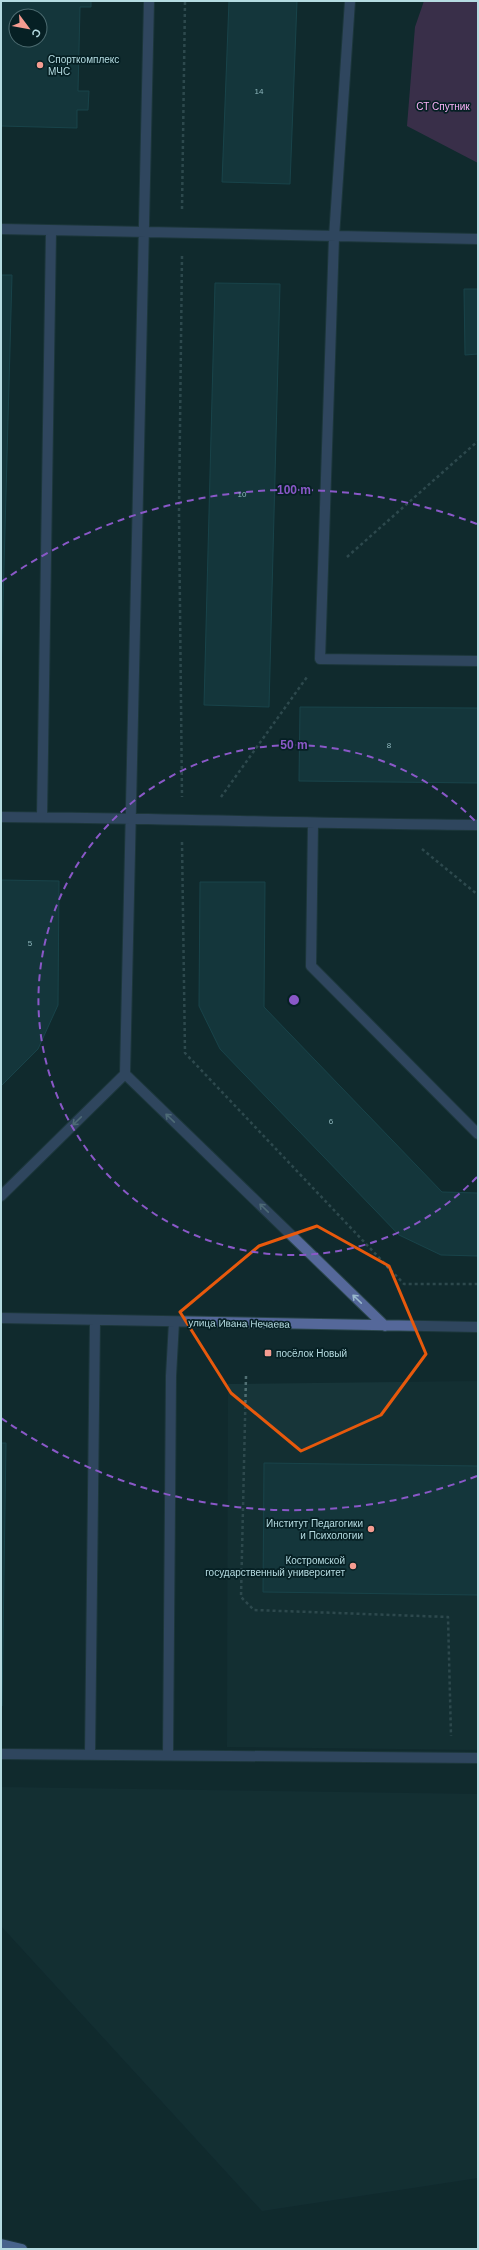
<svg xmlns="http://www.w3.org/2000/svg" width="479" height="2250" viewBox="0 0 479 2250" font-family="Arial,sans-serif">
	<style>
		.built { fill: #173539 }
		.green { fill: #6c366b }
		.building { fill: #1a464c; stroke: #22626b; fill-rule: evenodd }
		.lines { fill: none; stroke-linecap: round; stroke-linejoin: round }
		.minor-casing { stroke: #2a464b; stroke-width: 12 }
		.major-casing { stroke: #2a464b; stroke-width: 12 }
		.path { stroke: #506f73; stroke-width: 2.5; stroke-dasharray: 3 3; stroke-linecap: butt }
		.minor { stroke: #55689a; stroke-width: 10 }
		.major { stroke: #8cabff; stroke-width: 10 }
		.oneway { stroke: #98b8cc }
		.marked { fill: none; stroke: #e8590c; stroke-width: 3; stroke-linejoin: round }
		.ring { fill: none; stroke: #8a58c8; stroke-width: 2; stroke-dasharray: 7 5 }
		.poi-dot { fill: #f59c91; stroke: #062024; stroke-width: 1.5 }
		.labels { text-anchor: middle; stroke-width: 3.5; stroke-linejoin: round; paint-order: stroke }
		.number-label { font-size: 8px; fill: #8eb6bc }
		.poi-label { font-size: 10px; fill: #b5dbe1; stroke: #062024; text-anchor: start }
		.park-label { font-size: 10px; fill: #fbb2f9; stroke: #062024 }
		.street-label { font-size: 10px; fill: #b5dbe1; stroke: #062024 }
		.centre { fill: #8a58c8; stroke: #062024; stroke-width: 2 }
		.ring-label { font-size: 12px; text-anchor: middle; font-weight: bold; fill: #8a58c8; stroke: #062024; stroke-width: 3.5; stroke-linejoin: round; paint-order: stroke }
	</style>
	<rect width="100%" height="100%" fill="#102a2e"/>
	<path class="built" d="M478,1381V1750L227,1747L228,1384Z
		M1,1787L478,1794V2178L262,2211L1,1926Z"/>
	<path class="green" d="M424,1H478V163L407,126L415,27Z"/>
	<path class="building" d="M1,1H91V7H80L78,91H89L88,110H77V128L1,126ZM16,16H40V40H16Z
		M229,1H297L290,184L222,182Z
		M1,275H12L1,676Z
		M215,283L280,284L269,707L204,705Z
		M464,289H478V354L465,355Z
		M300,707L478,708V783L299,781Z
		M1,880L59,881L58,1005L38,1049L1,1086Z
		M200,882H265L264,1007L442,1192L478,1193V1256L441,1255L399,1235L220,1049L199,1006Z
		M1,1443H6L2,1706H1Z
		M264,1463L478,1466V1595L263,1592Z"/>
	<g class="lines">
		<defs>
			<path id="minor" d="M350,1L334,237L320,659L478,661
				M1,229L478,239
				M1,817C160,818 319,824 478,825
				M42,817L51,231
				M313,823L311,966L478,1134
				M125,1074L149,1
				M1,1196L125,1074L385,1326
				M1,1318L478,1327
				M1,1754L478,1758
				M90,1755L95,1320
				M168,1755L171,1376L174,1322"/>
			<path id="major" d="M1,2244L22,2249"/>
		</defs>
		<use href="#minor" class="minor-casing"/>
		<use href="#major" class="major-casing"/>
		<path class="path" d="M182,209L185,1
			M182,256L179,513L182,797
			M347,557L478,441
			M221,797L307,677
			M182,842L185,1053L404,1284H478
			M422,849L478,895
			M246,1376L241,1597L254,1610L448,1617L451,1736"/>
		<use href="#minor" class="minor"/>
		<use href="#major" class="major"/>
	</g>
	<defs><path id="oneway-shaft" d="M-6 0H5M1.5-3L5.5 0L1.5 3" fill="none" stroke-width="1.6" stroke-linecap="round" stroke-linejoin="round"/></defs>
	<g class="oneway">
		<use href="#oneway-shaft" transform="translate(170 1118) rotate(-136)"/>
		<use href="#oneway-shaft" transform="translate(77 1121) rotate(136)"/>
		<use href="#oneway-shaft" transform="translate(264 1208) rotate(-136)"/>
		<use href="#oneway-shaft" transform="translate(357 1299) rotate(-136)"/>
	</g>
	<path d="M0 0H479V2250H0ZM317,1226L389,1266L426,1354L381,1415L301,1451L231,1393L180,1312L259,1246Z" fill="#102a2e" fill-opacity=".55" fill-rule="evenodd"/>
	<path class="marked" d="M317,1226L389,1266L426,1354L381,1415L301,1451L231,1393L180,1312L259,1246Z"/>
	<g class="ring">
		<path d="M477 1177A255 255 0 1 1 477 823"/>
		<path d="M477 1476A510 510 0 0 1 1 1418M1 582A510 510 0 0 1 477 524"/>
	</g>
	<g class="poi-dot">
		<circle cx="40" cy="65" r="4"/>
		<rect x="264" y="1349" width="8" height="8" rx="2"/>
		<circle cx="371" cy="1529" r="4"/>
		<circle cx="353" cy="1566" r="4"/>
	</g>
	<g class="labels">
		<g class="number-label">
			<text x="259" y="94">14</text>
			<text x="242" y="497">10</text>
			<text x="389" y="748">8</text>
			<text x="30" y="946">5</text>
			<text x="331" y="1124">6</text>
		</g>
		<g class="poi-label">
			<text x="48" y="63">Спорткомплекс<tspan x="48" dy="12">МЧС</tspan></text>
			<text x="276" y="1357">посёлок Новый</text>
			<text x="363" y="1527" text-anchor="end">Институт Педагогики<tspan x="363" dy="12">и Психологии</tspan></text>
			<text x="345" y="1564" text-anchor="end">Костромской<tspan x="345" dy="12">государственный университет</tspan></text>
		</g>
		<g class="park-label">
			<text x="443" y="110">СТ Спутник</text>
		</g>
		<g class="street-label">
			<text transform="translate(239 1323) rotate(1)" y="4">улица Ивана Нечаева</text>
		</g>
	</g>
	<circle cx="294" cy="1000" r="6" class="centre"/>
	<g class="ring-label">
		<text x="294" y="494">100 m</text>
		<text x="294" y="749">50 m</text>
	</g>
	<rect width="479" height="2250" fill="none" stroke="#b5dbe1" stroke-width="4"/>
	<g transform="translate(28 28) rotate(122)"><circle r="19" fill="#062024" stroke="#4c6b70"/>
	<path d="M0-3L7 15L0 10L-7 15Z" fill="#f59c91"/>
	<text y="-6" font-size="11" font-weight="bold" text-anchor="middle" fill="#b5dbe1">С</text>
	</g>
</svg>
